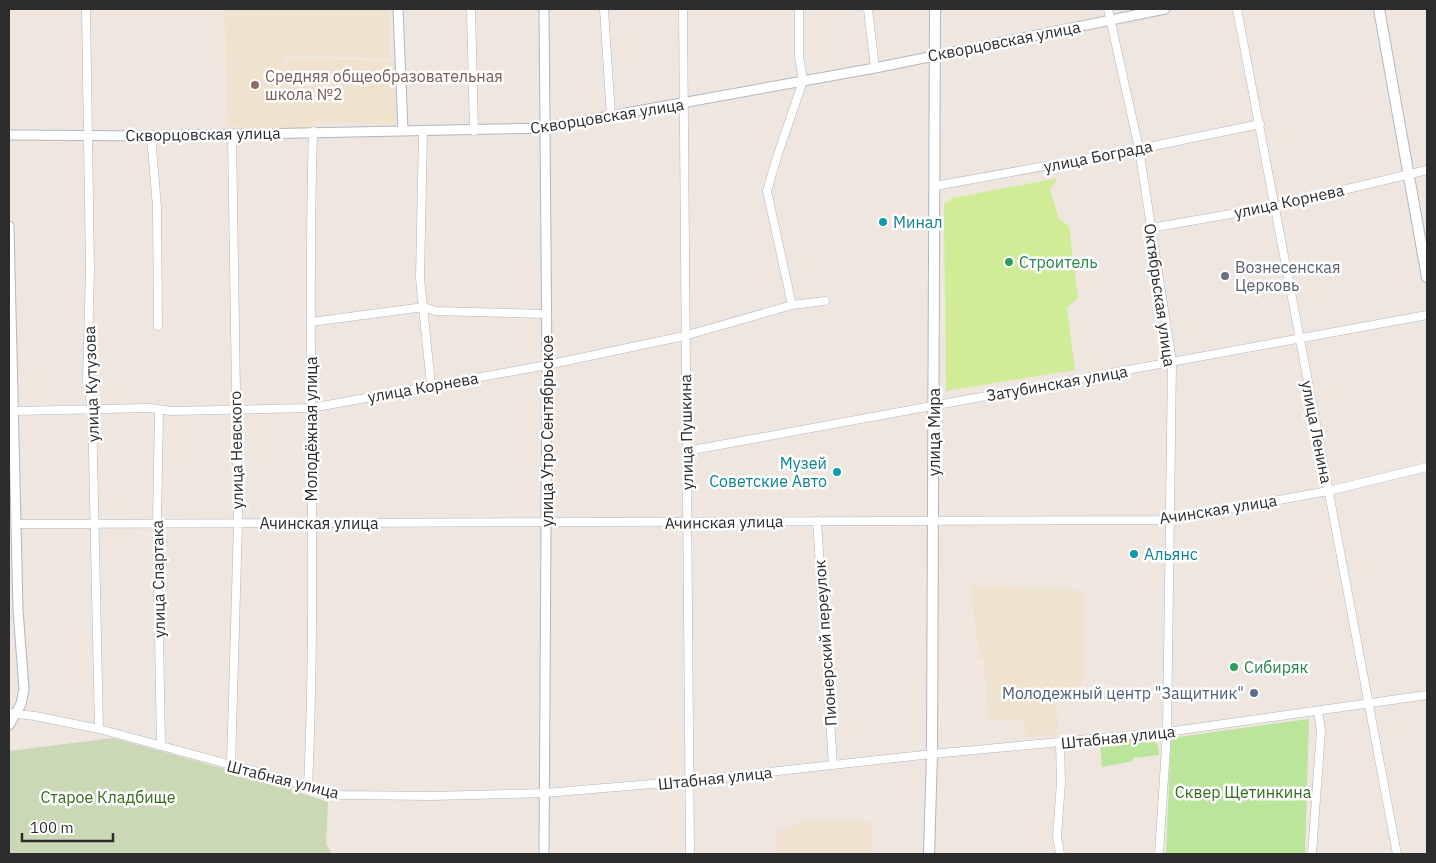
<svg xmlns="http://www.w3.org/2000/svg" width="1436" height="863" viewBox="0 0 1436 863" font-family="'IBM Plex Sans',sans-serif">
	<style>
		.education { fill: #efe2ce }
		.green { fill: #bbe59b }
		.cemetery { fill: #cad8b6 }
		.pitch { fill: #d0ec97 }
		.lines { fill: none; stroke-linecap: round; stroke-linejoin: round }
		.minor-casing { stroke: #b2b6c0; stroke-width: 9 }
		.tertiary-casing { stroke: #b2b6c0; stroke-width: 11 }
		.secondary-casing { stroke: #b2b6c0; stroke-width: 12 }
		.minor { stroke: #fff; stroke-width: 8 }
		.tertiary { stroke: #fff; stroke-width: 9 }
		.secondary { stroke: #fff; stroke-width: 10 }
		.education-dot { fill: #8d6e63; stroke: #fff; stroke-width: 2 }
		.culture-dot { fill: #0f9aa8; stroke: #fff; stroke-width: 2 }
		.leisure-dot { fill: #2e9e5b; stroke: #fff; stroke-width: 2 }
		.worship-dot { fill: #6b7280; stroke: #fff; stroke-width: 2 }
		.service-dot { fill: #5c6f8a; stroke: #fff; stroke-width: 2 }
		.labels { text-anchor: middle; stroke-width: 5; stroke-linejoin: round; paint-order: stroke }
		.street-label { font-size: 16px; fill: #2c2c2c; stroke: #fff }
		.education-label { font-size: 16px; fill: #785e54; stroke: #fff; text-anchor: start }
		.culture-label { font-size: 16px; fill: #0d838f; stroke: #fff; text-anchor: start }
		.leisure-label { font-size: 16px; fill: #27864d; stroke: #fff; text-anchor: start }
		.worship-label { font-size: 16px; fill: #5b616d; stroke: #fff; text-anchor: start }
		.service-label { font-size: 16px; fill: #4e5e75; stroke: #fff; text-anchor: end }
		.park-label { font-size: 16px; fill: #326c1a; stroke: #fff }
	</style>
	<rect width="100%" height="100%" fill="#eee6df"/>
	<path class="education" d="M225,9H390V58L284,55L283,95L286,59L395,61L396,125L316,121V127L272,129L227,126Z
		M970,586L1084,591L1083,677L1080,687L1062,696L1056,705L1059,734L1026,737L1024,720H988L984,659H980Z
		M798,822H871V853L889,854H776V831L784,828H793Z"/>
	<path class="green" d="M1309,719L1305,854H1166L1171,738Z
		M1151,738L1158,746L1159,755L1133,758V761L1102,767L1100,743Z"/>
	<path class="cemetery" d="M113,738L254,777L328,802L326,844L332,854H9V751Z"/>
	<path class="pitch" d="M1058,178L1050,189L1059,219L1069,226L1078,298L1067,308L1075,370L946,391L944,204L952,198Z"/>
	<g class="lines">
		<defs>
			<path id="minor" d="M86,9L90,269L87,380L92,409L99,729
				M471,9L474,131
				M604,9L611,117
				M683,9L690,854
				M868,9L875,68
				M1108,9L1139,149L1172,362L1167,732L1159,854
				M1237,9C1292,290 1343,573 1397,854
				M423,131L420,278L431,385
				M151,136L157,207L158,326
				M935,186L1139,149L1260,124
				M1151,228L1276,206L1427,170
				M792,305L767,191L777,157L803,81L799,56V9
				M311,322L424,307L435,311L546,314
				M14,411L150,408L171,411L311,408L547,365L684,336L792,305L825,301
				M159,411L157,523L161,746
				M687,451L1427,315
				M817,521L833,765
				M16,524L1170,520L1328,491L1427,467
				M9,713L35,716L99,729L342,795L432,796L545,793L688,781L932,754L1167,732L1427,695
				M231,766L238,523L232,134
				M308,787C318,569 306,350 313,131
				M1060,854L1057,836L1061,782L1060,742
				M1312,854L1321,730L1318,711"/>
			<path id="tertiary" d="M398,9L403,130
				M544,9L547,365L544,854
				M9,135L151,136L543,128L875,68L1165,9
				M9,226L18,610L24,689L21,704L9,725"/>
			<path id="secondary" d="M1379,9L1427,277
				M929,854L932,754L935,9"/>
		</defs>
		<use href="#minor" class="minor-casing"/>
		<use href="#tertiary" class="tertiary-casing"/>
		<use href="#secondary" class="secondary-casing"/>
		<use href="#minor" class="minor"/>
		<use href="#tertiary" class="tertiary"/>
		<use href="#secondary" class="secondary"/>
	</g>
	<circle class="education-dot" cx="255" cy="85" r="5"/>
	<g class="culture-dot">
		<circle cx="883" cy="222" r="5"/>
		<circle cx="837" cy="472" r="5"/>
		<circle cx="1134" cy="554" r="5"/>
	</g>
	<g class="leisure-dot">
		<circle cx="1009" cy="262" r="5"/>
		<circle cx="1234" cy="667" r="5"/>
	</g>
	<circle class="worship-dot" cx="1225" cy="276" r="5"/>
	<circle class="service-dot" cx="1254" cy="693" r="5"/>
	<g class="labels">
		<g class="street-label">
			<text transform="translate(1004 41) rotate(-11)" y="6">Скворцовская улица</text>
			<text transform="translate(607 116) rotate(-9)" y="6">Скворцовская улица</text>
			<text transform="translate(203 134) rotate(-1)" y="6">Скворцовская улица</text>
			<text transform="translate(1098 156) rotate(-11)" y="6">улица Бограда</text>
			<text transform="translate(1289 201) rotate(-12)" y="6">улица Корнева</text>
			<text transform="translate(1160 295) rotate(82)" y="6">Октябрьская улица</text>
			<text transform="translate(1057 383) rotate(-10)" y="6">Затубинская улица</text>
			<text transform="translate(91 384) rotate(-92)" y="6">улица Кутузова</text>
			<text transform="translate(423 387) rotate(-10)" y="6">улица Корнева</text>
			<text transform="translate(311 429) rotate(-90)" y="6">Молодёжная улица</text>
			<text transform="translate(547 431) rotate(-90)" y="6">улица Утро Сентябрьское</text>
			<text transform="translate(686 432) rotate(-91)" y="6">улица Пушкина</text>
			<text transform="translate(934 432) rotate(-90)" y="6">улица Мира</text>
			<text transform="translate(1317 432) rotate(79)" y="6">улица Ленина</text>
			<text transform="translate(236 450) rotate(-91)" y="6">улица Невского</text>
			<text transform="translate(1218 509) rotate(-9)" y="6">Ачинская улица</text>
			<text transform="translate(724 522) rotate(-1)" y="6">Ачинская улица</text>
			<text x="319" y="529">Ачинская улица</text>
			<text transform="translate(158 579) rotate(-91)" y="6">улица Спартака</text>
			<text transform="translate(825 643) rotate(-94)" y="6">Пионерский переулок</text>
			<text transform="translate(1118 737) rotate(-6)" y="6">Штабная улица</text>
			<text transform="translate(715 778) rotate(-6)" y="6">Штабная улица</text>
			<text transform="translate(283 779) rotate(14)" y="6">Штабная улица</text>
		</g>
		<g class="education-label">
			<text x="265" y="82">Средняя общеобразовательная<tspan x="265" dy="18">школа №2</tspan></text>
		</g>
		<g class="culture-label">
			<text x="893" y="228">Минал</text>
			<text x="827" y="469" text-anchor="end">Музей<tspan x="827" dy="18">Советские Авто</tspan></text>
			<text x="1144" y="560">Альянс</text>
		</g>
		<g class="leisure-label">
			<text x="1019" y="268">Строитель</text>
			<text x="1244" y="673">Сибиряк</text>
		</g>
		<g class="worship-label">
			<text x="1235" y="273">Вознесенская<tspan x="1235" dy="18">Церковь</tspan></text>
		</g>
		<g class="service-label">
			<text x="1244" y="699">Молодежный центр "Защитник"</text>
		</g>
		<g class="park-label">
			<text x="1243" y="798">Сквер Щетинкина</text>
			<text x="108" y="803">Старое Кладбище</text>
		</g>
	</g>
	<rect width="1436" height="863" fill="none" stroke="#2c2c2c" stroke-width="20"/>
	<path d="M22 833v8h91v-8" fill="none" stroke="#2c2c2c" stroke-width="2.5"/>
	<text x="30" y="833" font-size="15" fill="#2c2c2c" stroke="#ffffff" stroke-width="4" paint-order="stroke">100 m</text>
</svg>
